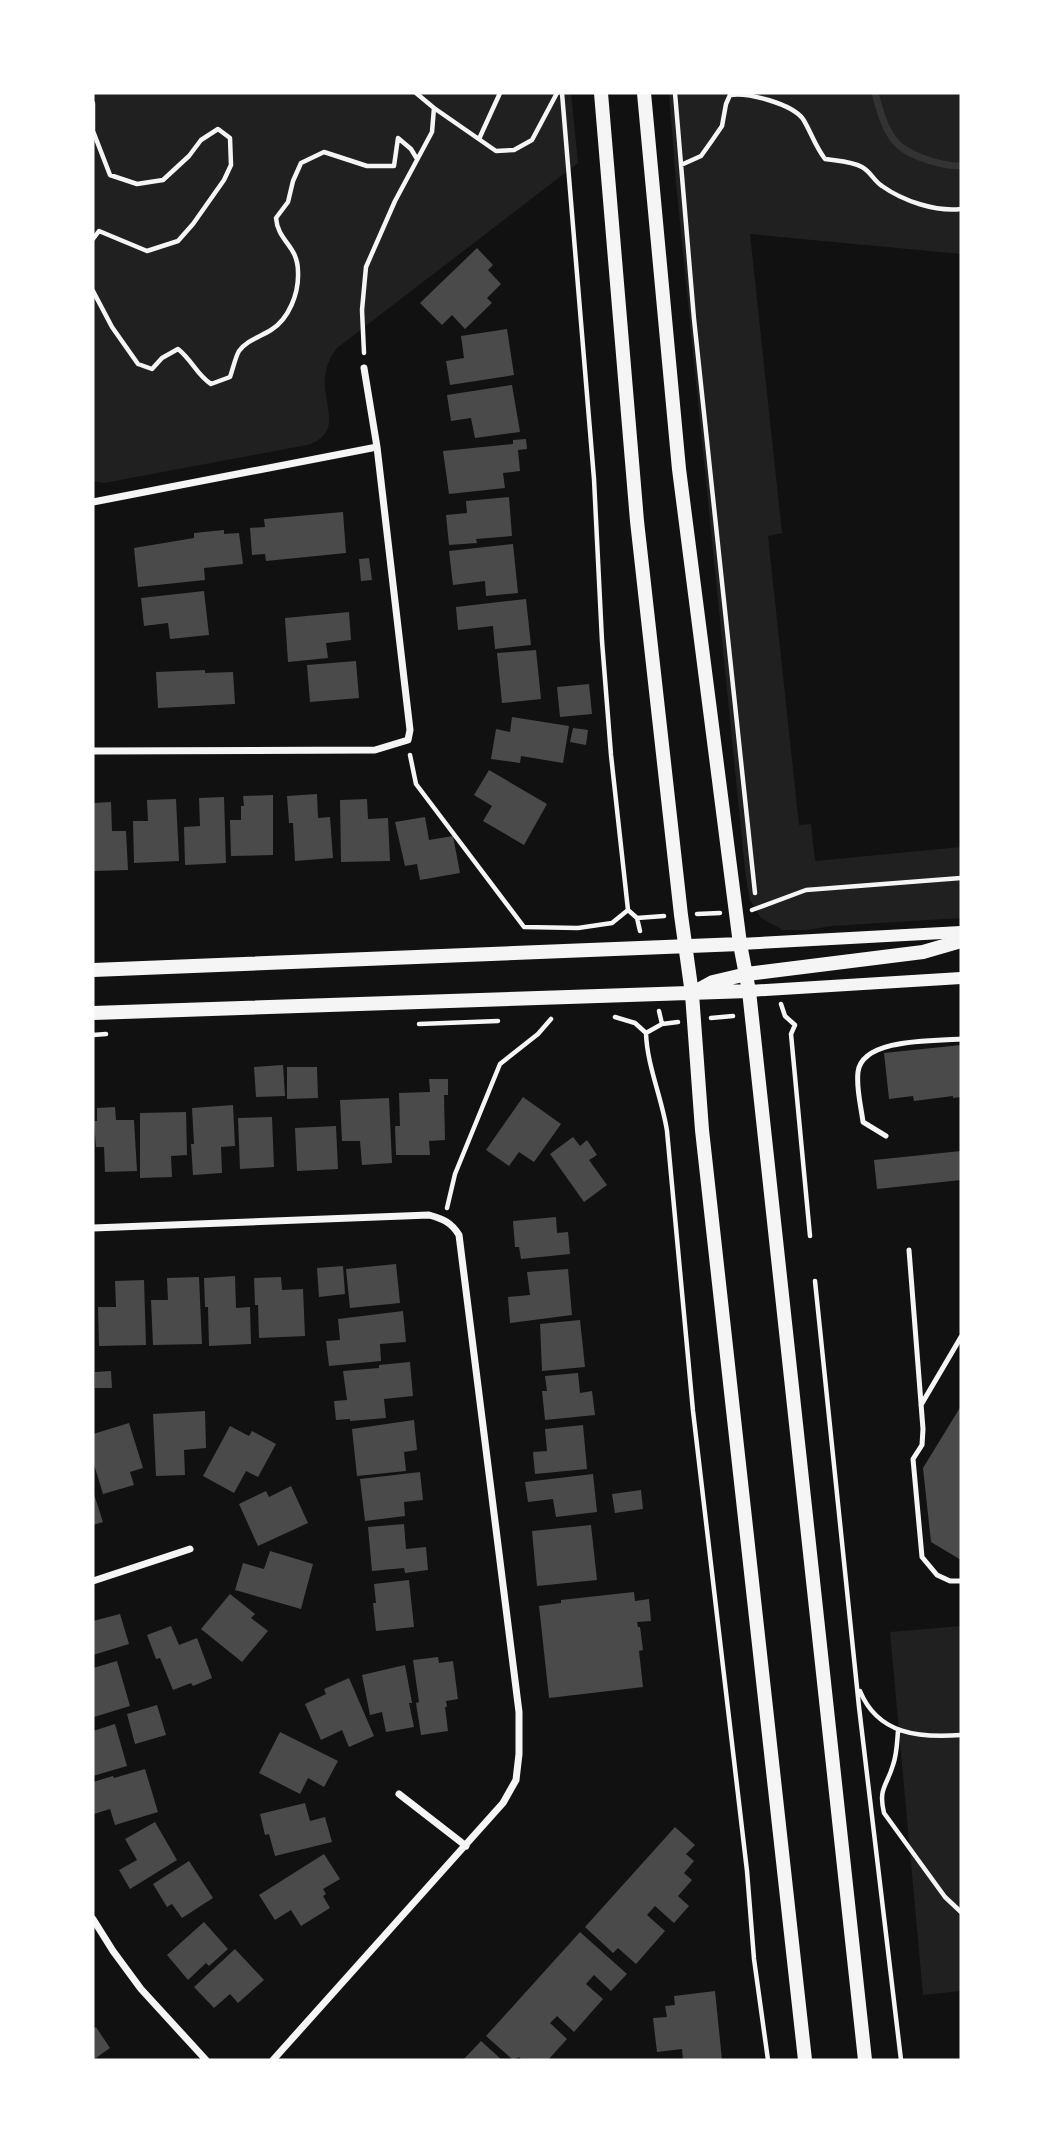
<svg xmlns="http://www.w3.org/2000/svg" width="1054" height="2153" viewBox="0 0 1054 2153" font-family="Quicksand,sans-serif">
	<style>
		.green { fill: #202020 }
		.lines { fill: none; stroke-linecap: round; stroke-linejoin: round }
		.stream { stroke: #333; stroke-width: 7 }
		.building { fill: #4a4a4a }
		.path { stroke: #f5f5f5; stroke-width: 4.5 }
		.service { stroke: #f5f5f5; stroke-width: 5 }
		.minor { stroke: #f5f5f5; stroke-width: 7 }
		.tertiary { stroke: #f5f5f5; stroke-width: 12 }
		.secondary { stroke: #f5f5f5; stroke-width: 14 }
	</style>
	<rect width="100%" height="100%" fill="#111"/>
	<path class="green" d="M93,93H571L578,163L337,348C330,357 326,366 325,378C323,406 344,433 307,445L104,483L93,481Z
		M669,93H961V254L750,234L782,533L768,536L799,825L811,824L815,861L961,847V918L832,926L807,930H783L761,918L750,900L746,879L676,183Z
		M961,1626V1991L923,1995L890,1632Z"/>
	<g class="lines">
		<path class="stream" d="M875,93C879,108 884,127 894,140C906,156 942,166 961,166"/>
	</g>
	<path class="building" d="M477,248L493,265L488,270L501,284L487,298L492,303L465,329L452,315L442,325L420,303Z
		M507,329L514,375L450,385L446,361L464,358L461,336Z
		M512,385L520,432L475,438L471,418L451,421L447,395Z
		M526,439L527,449L518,450L520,471L503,473L505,488L449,494L443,451L513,444V440Z
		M509,497L512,536L476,539L477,543L449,545L446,515L467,513L466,501Z
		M343,512L346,553L266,561L265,554L252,555L250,528L265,527L264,519Z
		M224,530V534L239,533L243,564L204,568L205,580L138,587L134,548L194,538V533Z
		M513,544L518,593L486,596L485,581L453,585L449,551Z
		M369,558L372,580L361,581L359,559Z
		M204,591L209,635L170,639L168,623L144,626L141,598Z
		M526,599L531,645L495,649L493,626L458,630L456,607Z
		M349,612L351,640L326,643L328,658L288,662L285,618Z
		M536,650L541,699L502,703L497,653Z
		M356,661L359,698L310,702L307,665Z
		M205,670V673L233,672L235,704L158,708L156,672Z
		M589,684L592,714L560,717L557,687Z
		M512,717L569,726L563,763L521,756L520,763L491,759L496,729L510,732Z
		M573,728L588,730L586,745L570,742Z
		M489,770L547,804L524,845L483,821L492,806L474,795Z
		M317,794L318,818L330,817L333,858L295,861L293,823H289L287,796Z
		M273,795V855L231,856L230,820H241V806H244L243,796Z
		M224,797L226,863L185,865L184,827L200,826L199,798Z
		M176,799L179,861L134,863L133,821H148L147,800Z
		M367,799L368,819L388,818L390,861L341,862L340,800Z
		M111,802L112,831H126L128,870L93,871V803Z
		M425,817L429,840L453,836L460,873L420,880L417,864L405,866L395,822Z
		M961,1045V1097L953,1098V1096L914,1101L913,1096L889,1099L884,1053Z
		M283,1065L285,1096L256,1097L254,1067Z
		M287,1067H317L318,1098L287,1099Z
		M429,1079H448V1095H444L445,1140L429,1141L430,1155H396L395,1126H400L399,1093L430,1092Z
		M523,1097L561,1124L534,1162L519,1152L509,1166L486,1150Z
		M389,1098L392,1163L362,1165L360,1141H342L340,1100Z
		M233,1105L235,1146L221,1147L222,1173L193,1175L191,1144H194L192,1108Z
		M115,1107L116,1120H134L137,1171L105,1172L104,1147H96L94,1121H97V1108Z
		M186,1112L187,1155L171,1156L172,1177L140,1178V1113Z
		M272,1117L274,1167L240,1169L238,1118Z
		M336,1126L338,1169L297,1171L295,1128Z
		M573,1137L580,1146L587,1140L597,1155L589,1160L607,1185L584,1202L550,1154Z
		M961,1151V1180L877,1189L874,1160Z
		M556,1217L557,1233L568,1232L570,1254L521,1259L519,1247H515L513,1221Z
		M396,1264L400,1303L350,1308L346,1269Z
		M343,1266L345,1294L319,1297L317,1268Z
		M568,1269L572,1315L510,1323L508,1297L530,1295L527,1272Z
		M235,1276L236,1308L250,1307L251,1344L209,1346L208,1307H205L204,1278Z
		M199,1277L202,1344L153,1345L151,1300H168L167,1278Z
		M281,1277L282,1290L303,1289L305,1336L259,1338L258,1305H255L254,1278Z
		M144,1280L146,1345L99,1346L98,1307H116L115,1281Z
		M403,1311L406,1342L380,1344L381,1361L329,1366L326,1341L340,1340L338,1319Z
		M580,1320L585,1367L542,1371L540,1324Z
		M410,1362L413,1396L384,1399L386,1418L350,1421V1419L336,1420L334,1401L347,1400L343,1371L379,1368V1365Z
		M111,1371L112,1388H95V1372Z
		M578,1373L580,1393L592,1391L595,1415L545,1420L542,1391H547L545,1376Z
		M961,1406V1560L931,1542L923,1468Z
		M205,1411L206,1448L184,1450L185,1475L156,1476L153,1414Z
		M414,1420L417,1450L404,1452L406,1471L357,1476L352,1429Z
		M129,1423L143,1468L130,1472L134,1485L103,1494L93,1461V1434Z
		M583,1425L587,1469L535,1474L533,1452L547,1451L545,1429Z
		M230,1426L249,1436L252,1431L276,1444L258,1477L246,1471L234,1493L203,1476Z
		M420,1472L423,1500L404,1502L405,1516L365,1521L360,1479Z
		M593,1474L597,1512L556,1517L553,1499L528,1502L525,1482Z
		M291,1486L308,1523L258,1546L239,1504L266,1491L269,1497Z
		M641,1490L643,1509L615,1513L612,1494Z
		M93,1491L103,1522L93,1525Z
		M404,1524L406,1549L426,1547L428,1570L405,1573L404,1568L372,1571L368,1527Z
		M591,1525L597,1580L537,1586L532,1531Z
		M270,1551L313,1564L301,1609L235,1590L243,1563L264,1569Z
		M409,1580L414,1627L376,1631L373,1603H376L374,1584Z
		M634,1592L635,1601L649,1599L651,1621L637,1622L638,1627H640L643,1650L639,1651L643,1687L549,1698L539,1606L561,1603V1600Z
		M230,1594L255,1614L251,1618L268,1631L242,1662L201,1629Z
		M120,1614L129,1644L93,1655V1621Z
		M171,1626L179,1645L197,1638L212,1678L193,1686L191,1683L173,1690L160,1658L156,1659L147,1635Z
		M438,1657L439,1663L453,1661L458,1699L446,1701L447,1707H445L448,1731L421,1735L416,1703L419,1702L413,1660Z
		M117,1661L130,1706L94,1717L93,1668Z
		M405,1665L412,1703H409L414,1727L386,1732L382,1712L370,1715L362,1675Z
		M349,1678L374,1736L349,1747L342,1730L321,1740L305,1704L326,1694L324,1689Z
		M157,1705L166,1735L135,1744L127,1714Z
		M115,1724L127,1766L93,1776V1731Z
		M280,1732L338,1761L324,1787L308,1778L300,1794L259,1773Z
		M145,1769L158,1812L115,1825L110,1809L94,1814L93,1782L113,1776L114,1778Z
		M305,1803L310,1821L325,1817L332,1842L275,1856L269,1834L265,1835L260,1814Z
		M155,1822L177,1860L130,1889L119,1870L137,1860L125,1839Z
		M675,1827L695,1845L686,1854L694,1861L684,1873L692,1880L678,1896L689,1906L674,1923L655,1906L647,1915L665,1931L636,1964L618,1948L613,1953L585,1927Z
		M324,1854L340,1879L323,1889L326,1894L323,1896L330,1908L301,1926L291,1910L275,1920L259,1895Z
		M189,1861L213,1898L182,1918L172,1904L167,1907L153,1884Z
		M204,1922L228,1949L209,1966L206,1963L188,1980L167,1955Z
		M580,1932L627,1974L611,1991L594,1975L586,1984L603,1999L574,2032L557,2016L550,2023L567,2039L548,2060H522L519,2057L513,2060L486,2036Z
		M235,1949L264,1980L238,2003L230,1994L214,2008L194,1987Z
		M715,1991L722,2060H683L682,2049L657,2052L653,2018L667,2017L665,2006L675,2005L674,1996Z
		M96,2027L110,2048L93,2060V2029Z
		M481,2041L502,2060H463Z"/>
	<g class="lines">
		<path class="path" d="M562,93L594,479L602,641L611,755L628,910L637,918L640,931
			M675,93L694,319L755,893
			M93,103V131L110,175L137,184L163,180L189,156L201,140L218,129L230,138L231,165L224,180L193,224L178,241L147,251L99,231L93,239
			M434,108L496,151L514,150L532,140L557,93
			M479,139L500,93
			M681,165L701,156L711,142L722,126L726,104L730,95C748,92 792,104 803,119C811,132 815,146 825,159C837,161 851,161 862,167C871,172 874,181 882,186C903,201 936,212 961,209
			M93,291L112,327L138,364L152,369L162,358L178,349C192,360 197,375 211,384L230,377C233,369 235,358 239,351C247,340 260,337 271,330C289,319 299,293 298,272C298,245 278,242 276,218L288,202L293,181L301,163L324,152L367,166H394L398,138L411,149L417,159
			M364,353L362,310L366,267L395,201L432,132L434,108L416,93
			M410,755L416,784L524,927L578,928L612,923L628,910
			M752,910L806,890L961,878
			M697,914L720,913
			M637,918L664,916
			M781,1004L785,1016L795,1025L791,1034L810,1236
			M659,1011L662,1024
			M615,1017L635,1023L646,1033C647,1066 662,1098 667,1131L693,1411L747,1871L754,1959L768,2060
			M711,1018L733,1016
			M419,1024L498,1021
			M646,1033L662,1024L678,1022
			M93,1035L106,1034
			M447,1208L455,1174L500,1064L538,1034L551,1019
			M815,1281L859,1707L901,2060
			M860,1691C878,1735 920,1738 961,1735
			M898,1731C897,1742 897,1754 893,1765C887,1786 878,1788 884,1813L945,1897L961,1912"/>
		<path class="service" d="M886,1136L863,1122C861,1106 856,1088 858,1072C862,1038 934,1041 961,1039
			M909,1250L923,1429L922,1445L913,1459L922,1557L937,1575L950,1581H961
			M921,1405L961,1337"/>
		<path class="minor" d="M93,502L377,447
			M93,751L375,750L408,740L410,730L377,447L364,368
			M93,1228L429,1215C443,1219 451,1222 459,1235L519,1712V1754L516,1780L503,1803L273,2060
			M93,1581L190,1549
			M399,1794L466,1846
			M93,1919L113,1951L141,1989L206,2060"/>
		<path class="tertiary" d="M740,944L961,932
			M749,991L961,978"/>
		<path class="secondary" d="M601,93L637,521L681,915L692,994L702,1130L805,2060
			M644,93L679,469L740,944L749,991L865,2060
			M93,970L740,944
			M693,993L713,982L747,974L923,952L961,941
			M93,1013L749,991"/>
	</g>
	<rect width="1054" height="2153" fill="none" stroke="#ffffff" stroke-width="189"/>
</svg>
